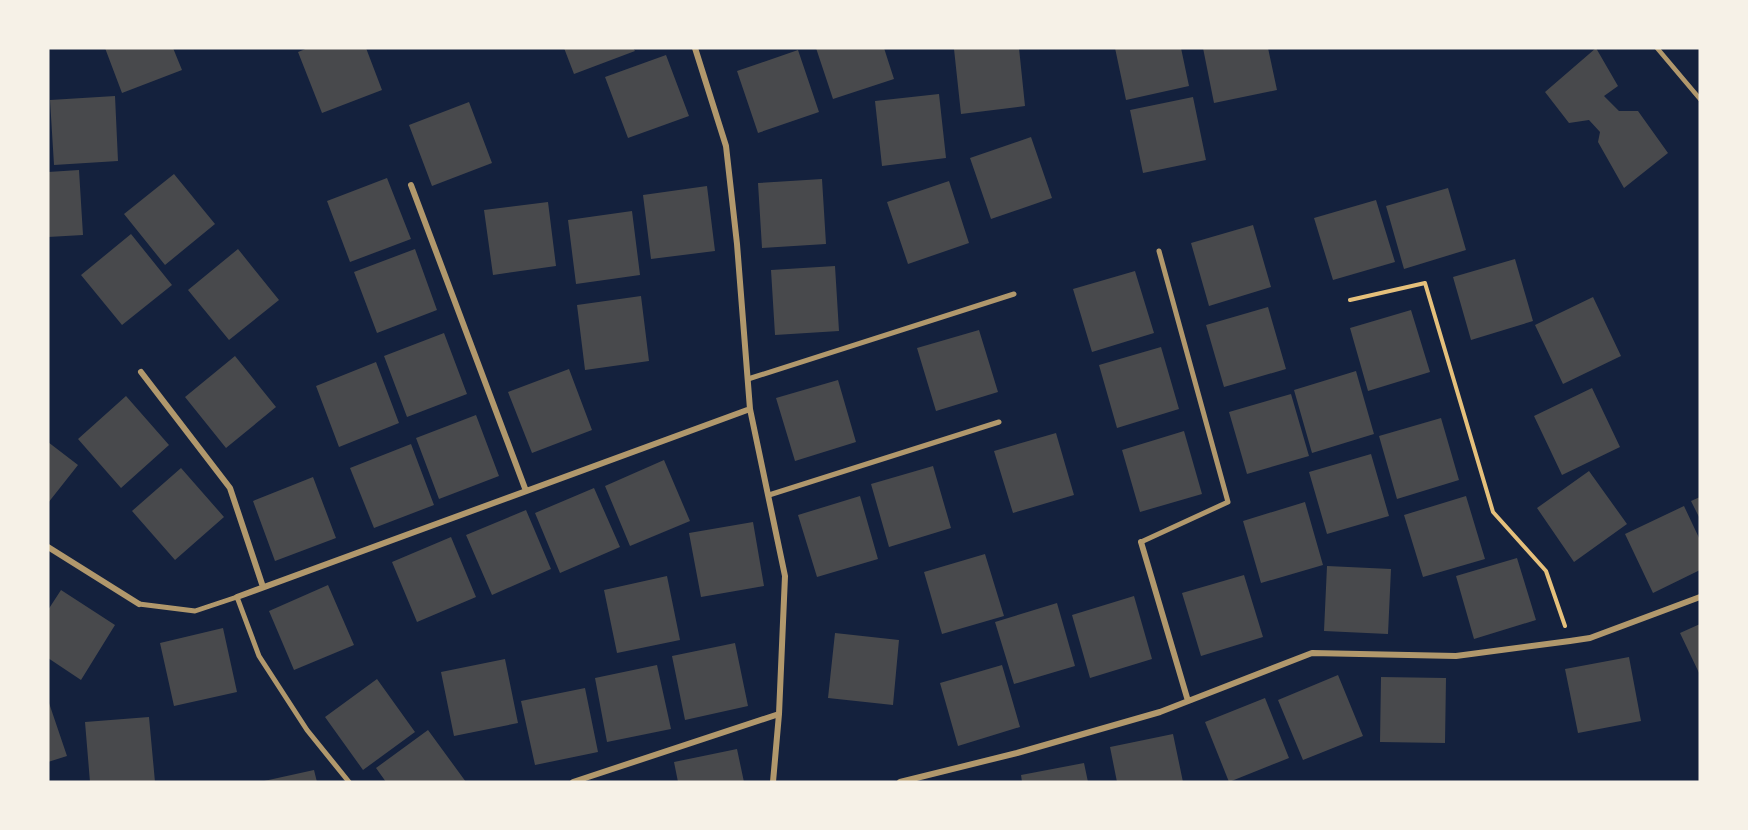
<svg xmlns="http://www.w3.org/2000/svg" width="1748" height="830" viewBox="0 0 1748 830" font-family="Raleway,sans-serif">
	<style>
		.building { fill: #48494c }
		.lines { fill: none; stroke-linecap: round; stroke-linejoin: round }
		.path { stroke: #e5c07b; stroke-width: 4 }
		.service { stroke: #b1986c; stroke-width: 4.5 }
		.pedestrian { stroke: #b1986c; stroke-width: 5 }
		.minor { stroke: #b1986c; stroke-width: 6 }
	</style>
	<rect width="100%" height="100%" fill="#14213d"/>
	<path class="building" d="M105,48H173L182,70L122,93Z
		M308,48H366L382,90L322,113L298,52Z
		M564,48H633L635,51L574,74Z
		M816,48H884L894,79L833,99Z
		M963,48H1019L1025,106L961,114L954,49Z
		M1115,48H1181L1189,86L1126,100Z
		M1203,48H1268L1277,90L1214,103Z
		M1596,48L1618,86L1604,96L1619,111H1638L1668,153L1624,188L1598,142L1600,132L1589,120L1569,123L1545,92Z
		M798,50L819,112L758,133L737,71Z
		M666,55L689,116L628,138L605,77Z
		M939,94L946,158L882,166L875,101Z
		M115,96L118,161L54,165L50,100Z
		M1193,97L1206,160L1143,173L1130,110Z
		M469,102L492,163L432,186L409,125Z
		M1031,137L1052,198L991,219L970,158Z
		M79,170L83,235L48,237V172Z
		M174,174L215,224L165,265L124,214Z
		M387,178L411,239L350,262L327,201Z
		M822,179L826,244L762,248L758,183Z
		M949,181L969,243L908,264L887,202Z
		M707,186L715,251L651,259L643,195Z
		M1448,188L1466,250L1404,269L1386,206Z
		M1376,200L1395,262L1333,280L1314,218Z
		M548,202L556,266L493,275L484,210Z
		M632,211L640,275L576,284L568,220Z
		M1253,225L1271,287L1209,306L1191,243Z
		M131,234L172,285L122,325L81,275Z
		M238,249L279,300L229,340L188,290Z
		M415,249L437,310L377,333L354,272Z
		M1515,259L1533,321L1471,340L1453,277Z
		M835,266L839,331L775,335L771,270Z
		M1135,271L1154,333L1092,352L1073,289Z
		M641,296L649,361L585,370L577,305Z
		M1593,297L1621,356L1563,384L1535,325Z
		M1268,307L1286,369L1224,387L1206,325Z
		M1411,310L1430,372L1368,391L1350,328Z
		M979,330L998,392L936,411L917,348Z
		M444,333L467,394L407,417L384,356Z
		M1161,347L1179,409L1117,428L1099,365Z
		M235,356L276,407L226,448L185,397Z
		M376,362L399,423L339,447L316,386Z
		M569,369L592,430L532,453L508,392Z
		M1356,371L1374,434L1312,453L1294,390Z
		M838,380L856,442L795,461L776,398Z
		M1592,388L1620,447L1562,475L1534,416Z
		M1291,394L1309,456L1247,474L1229,412Z
		M126,396L169,445L121,488L78,439Z
		M476,415L499,476L439,499L416,438Z
		M1441,418L1459,480L1397,499L1379,436Z
		M1184,431L1202,494L1140,512L1122,450Z
		M1056,433L1074,495L1013,513L994,451Z
		M48,442L78,465L48,503Z
		M411,444L434,505L374,528L350,468Z
		M1371,454L1389,516L1327,534L1309,472Z
		M664,460L690,521L630,546L605,486Z
		M933,466L951,528L889,547L871,484Z
		M181,468L224,517L175,560L132,511Z
		M1589,471L1627,524L1574,562L1537,508Z
		M313,477L336,538L275,561L253,501Z
		M594,488L620,547L560,573L535,513Z
		M860,496L878,559L817,577L798,515Z
		M1466,496L1485,559L1423,577L1404,515Z
		M1700,497V519L1691,501Z
		M1305,502L1323,565L1261,583L1243,521Z
		M1684,506L1700,540V570L1653,593L1625,534Z
		M526,510L551,569L492,595L466,535Z
		M753,522L764,586L701,597L689,533Z
		M451,537L476,597L417,622L392,562Z
		M985,554L1004,616L942,634L924,572Z
		M1517,558L1536,620L1474,639L1456,576Z
		M1327,566L1391,569L1388,634L1324,631Z
		M1244,575L1263,637L1201,656L1182,593Z
		M667,576L680,640L617,653L604,590Z
		M328,585L354,645L294,670L269,611Z
		M61,590L115,625L81,680L48,658V610Z
		M1134,596L1152,659L1090,678L1072,615Z
		M1057,603L1075,666L1014,684L995,622Z
		M1700,624V675L1680,633Z
		M223,628L237,692L174,706L160,643Z
		M835,633L899,640L893,705L828,698Z
		M735,643L748,706L685,720L672,656Z
		M1629,657L1641,721L1578,733L1565,669Z
		M505,659L518,723L454,736L441,672Z
		M657,665L671,729L607,742L595,678Z
		M1002,665L1020,727L958,746L940,683Z
		M1338,675L1363,736L1303,760L1278,700Z
		M1381,677L1446,678L1445,743L1380,742Z
		M377,679L415,732L363,770L325,717Z
		M585,688L598,752L535,765L521,701Z
		M1265,698L1289,758L1229,782L1205,722Z
		M48,700L67,756L48,762Z
		M149,717L155,782H90L85,722Z
		M428,730L466,782H386L376,768Z
		M1173,734L1183,782H1117L1110,747Z
		M737,749L744,782H678L674,762Z
		M1084,763L1088,782H1022L1021,775Z
		M314,770L317,782H264V781Z"/>
	<g class="lines">
		<path class="path" d="M1350,300L1425,283L1493,512L1546,571L1565,626"/>
		<path class="service" d="M1657,48L1700,99"/>
		<path class="pedestrian" d="M748,379L1014,294
			M769,495L999,422
			M1141,542L1228,502L1159,251
			M139,604L195,611L237,597L259,656L307,730L349,782"/>
		<path class="minor" d="M695,48L726,146L737,244L750,409L785,576L779,714L773,782
			M411,185L526,491
			M141,372L230,488L263,587
			M1141,542L1188,701
			M48,547L139,604
			M237,597L750,409
			M573,782L779,714
			M900,782L1017,753L1160,712L1312,653L1456,656L1570,641L1590,638L1700,597"/>
	</g>
	<rect width="1748" height="830" fill="none" stroke="#f6f1e7" stroke-width="99"/>
</svg>
